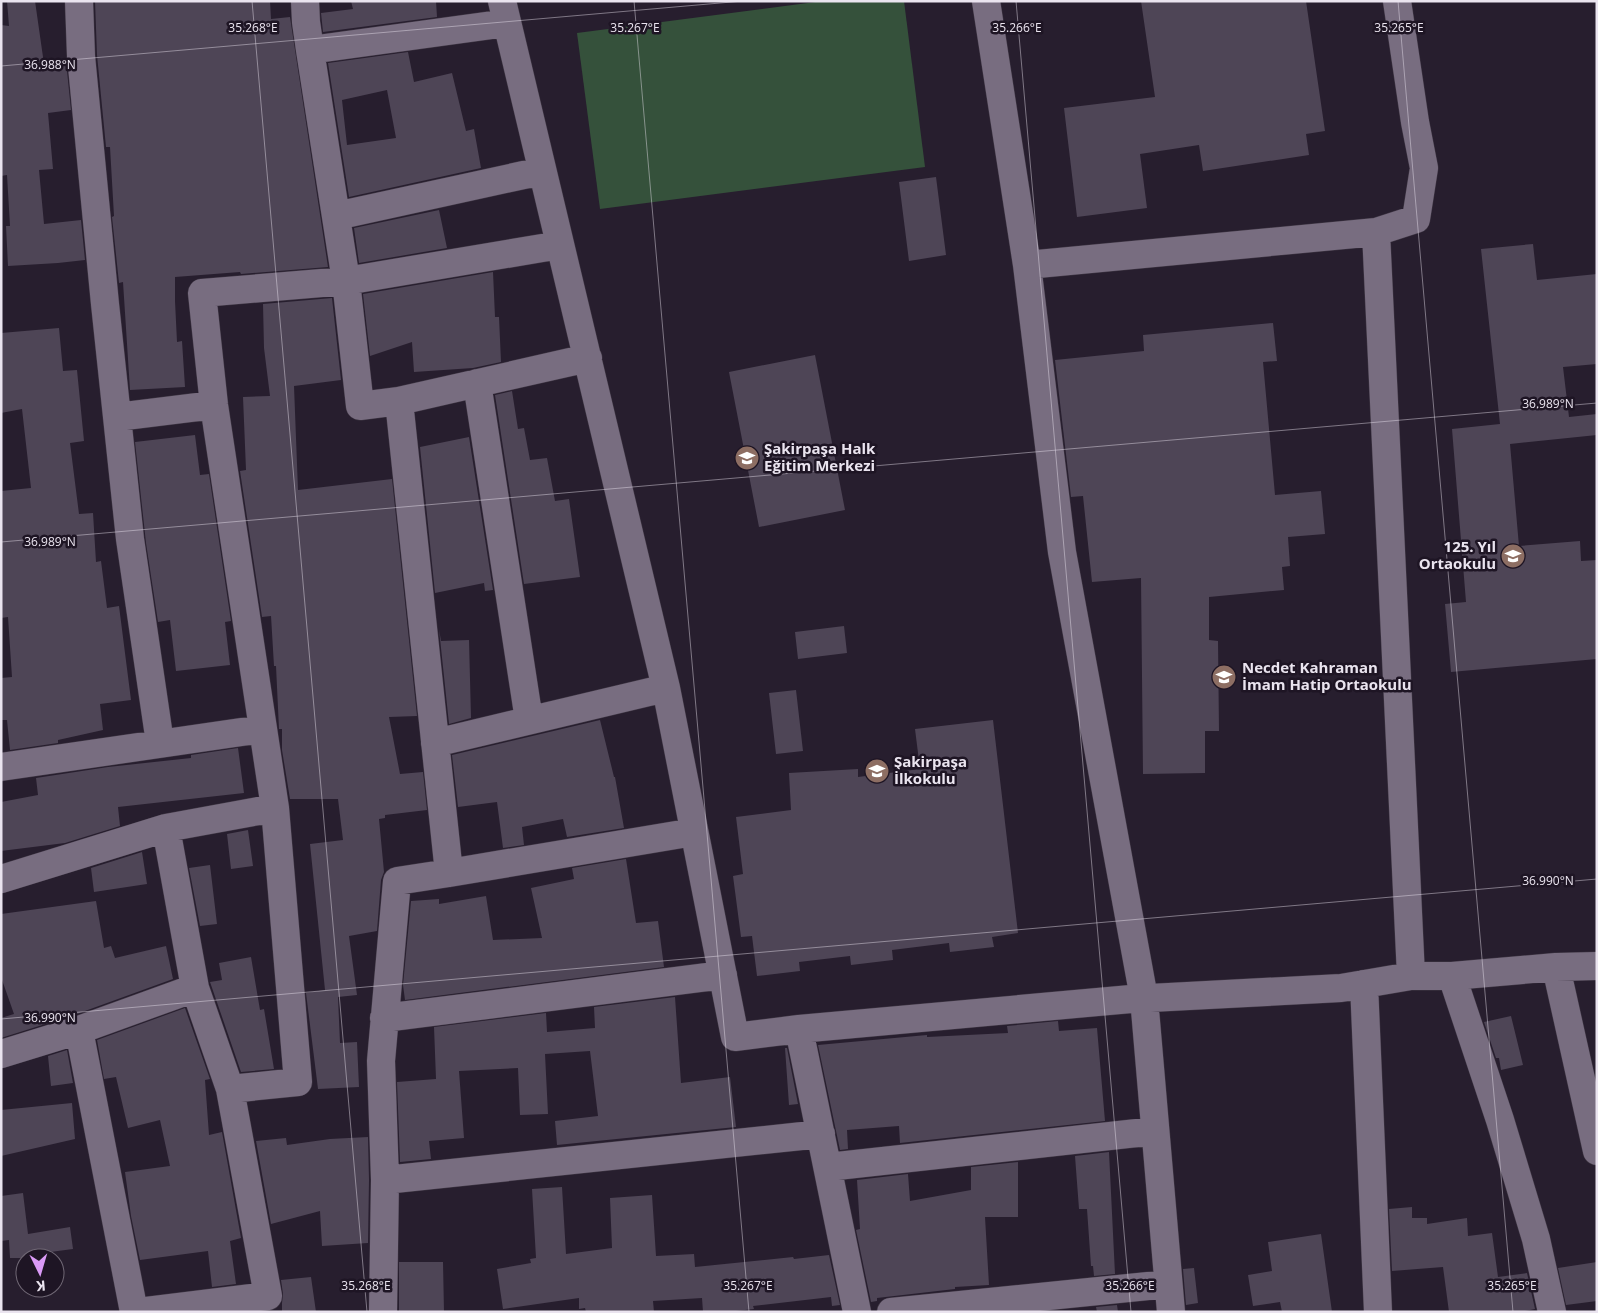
<svg xmlns="http://www.w3.org/2000/svg" width="1598" height="1313" viewBox="0 0 1598 1313" font-family="'Open Sans',sans-serif">
	<style>
		.green { fill: #35513b }
		.building { fill: #4e4556; fill-rule: evenodd }
		.lines { fill: none; stroke-linecap: round; stroke-linejoin: round }
		.minor-casing { stroke: #403845; stroke-width: 29 }
		.minor { stroke: #786d80; stroke-width: 28 }
		.ticks { fill: none; stroke: #eae4ef; stroke-width: 1; stroke-opacity: 0.45 }
		.labels { text-anchor: middle; stroke-width: 5; stroke-linejoin: round; paint-order: stroke }
		.poi-label { font-size: 15px; font-weight: bold; fill: #eae4ef; stroke: #1e1524; text-anchor: start }
		.ticks-label { font-size: 12px; text-anchor: middle; fill: #eae4ef; stroke: #1e1524; stroke-width: 5; stroke-linejoin: round; paint-order: stroke }
	</style>
	<rect width="100%" height="100%" fill="#271e2e"/>
	<path class="green" d="M823,1H904L925,167L600,209L577,33Z"/>
	<path class="building" d="M7,1H35L44,64L66,61L71,110L48,113L53,169L39,170L44,224L81,220L85,260L58,263L8,266L6,226H10L7,175L1,176V25L9,26Z
		M95,1H270L271,19L290,17L328,267L241,274L240,272L175,277V301L177,342L182,341L185,387L130,390L123,282L119,283L112,217L114,216L110,147H106L97,55Z
		M351,1H436L437,17L323,32L321,13L353,9Z
		M1141,1H1306L1325,131L1306,134L1309,155L1203,171L1199,145L1140,154L1147,208L1077,217L1064,108L1155,97Z
		M408,52L414,82L452,73L466,131L474,129L481,168L349,197L328,63ZM387,90L396,138L347,145L342,100Z
		M936,177L946,255L909,261L899,182Z
		M439,210L447,248L359,263L354,228Z
		M1533,244L1537,280L1597,274V364L1563,367L1569,417L1597,414V435L1510,444L1519,546L1580,541L1581,561L1597,560V659L1451,672L1445,604L1466,602L1452,429L1500,424L1481,249Z
		M493,272L495,317H499L501,362L473,368L414,372L412,342L370,356L363,294Z
		M332,298L341,380L294,386L298,490L392,479L417,716L389,717L400,774L423,772L427,810L385,815V818L379,819L384,872L381,880L377,931L349,936L357,995L338,997L340,1043L357,1042L359,1087L318,1089L306,993L325,990L310,844L343,840L338,799H290L282,750V729H279L276,666H274L271,616L262,617L240,471L246,470L243,397L270,396L264,348L263,304Z
		M1273,323L1277,361L1263,362L1275,495L1321,491L1325,534L1288,537L1290,566L1282,567L1284,590L1209,597V640L1218,641L1219,731H1205V773L1143,774L1141,578L1092,582L1083,496L1071,497L1055,360L1144,351L1143,335Z
		M59,328L63,371L77,370L84,441L70,443L79,514L93,513L96,562L101,561L107,608L119,606L131,700L100,704L103,730L58,740V743L10,750L7,720H1V678L12,677L8,617L1,618V491L31,488L22,409L1,413V333Z
		M815,355L845,510L759,527L729,372Z
		M512,391L518,429L524,428L530,460L547,458L555,501L569,499L580,577L524,584L495,395Z
		M195,435L200,475L209,474L231,621L225,622L230,665L176,671L170,620L158,622L146,543L135,442Z
		M469,437L493,590L485,591L484,583L435,593L420,447Z
		M844,626L847,653L798,659L795,632Z
		M439,629L441,641L469,640L471,718L449,724Z
		M796,690L803,751L776,754L769,693Z
		M600,720L614,777H615L624,828L567,837L563,819L522,827L524,845L503,848L497,802L458,807L452,755Z
		M993,720L1018,933L992,937L994,947L950,952L949,943L892,950L893,960L851,965L850,956L799,962L800,971L757,976L752,936L741,937L733,876L743,874L736,817L791,810L789,773L858,769V777L920,769L915,729Z
		M238,748L244,793L118,807L120,826L65,843L1,851V802L38,795L36,778L108,767L191,758V755Z
		M248,830L253,866L231,869L227,834Z
		M142,852L147,884L94,892L91,868Z
		M626,859L636,923L658,921L664,967L405,1000L403,985L411,901L439,899V904L486,896L493,940L542,938L531,888L574,879L572,868Z
		M210,865L217,924L200,926L189,868Z
		M96,901L104,948L111,946L115,958L166,946L173,979L74,1015L1,1038V1018L14,1014L1,977V914Z
		M251,957L260,1010L264,1009L274,1069L241,1072L210,982L222,980L219,963Z
		M675,997L681,1083L730,1077L736,1127L557,1145L555,1121L598,1116L590,1051L545,1054L548,1114L520,1115L518,1068L459,1071L464,1138L429,1141L431,1159L400,1162L397,1082L436,1079L434,1027L546,1013L547,1032L595,1028L594,1007Z
		M185,1008L210,1079L205,1080L209,1135L222,1132L241,1238L230,1241L236,1284L212,1287L208,1251L140,1260L131,1216L125,1172L170,1166L160,1120L128,1128L116,1077L104,1079L97,1040Z
		M1511,1016L1523,1065L1501,1070L1499,1058H1496L1484,1022Z
		M1058,1021L1059,1031L1097,1028L1105,1121L900,1143L899,1126L847,1130L848,1149L840,1150L818,1045L927,1035V1037L1008,1033L1007,1026Z
		M785,1048H787L798,1104L789,1105Z
		M67,1050L73,1083L51,1086L48,1056Z
		M72,1103L75,1139L1,1156V1110Z
		M368,1137L369,1180L368,1243L322,1246L320,1211L271,1224L256,1141L286,1138L287,1145L330,1139Z
		M1109,1152L1115,1274L1094,1276L1093,1266H1091L1087,1209H1079L1075,1156Z
		M1018,1162V1217H985L989,1285L955,1287V1289L877,1298V1301L871,1302L856,1230L860,1229L857,1180L908,1174L910,1201L971,1190V1167Z
		M562,1187L566,1254L612,1248L610,1198L652,1195L656,1256L694,1254L695,1267L793,1257L794,1259L829,1255L840,1305L832,1306L831,1297L753,1306L754,1309L727,1312H703L702,1298L653,1301L654,1312H586L585,1308L579,1309V1298L503,1309L497,1269L531,1263L530,1259L536,1258L532,1189Z
		M23,1193L28,1234L70,1227L73,1249L35,1254V1258H10L9,1240L1,1241V1196Z
		M1412,1207V1218H1427V1224L1467,1218L1468,1236L1492,1233L1498,1277L1527,1273L1535,1309L1520,1312H1449L1443,1267L1392,1271L1389,1209Z
		M1321,1234L1332,1312H1282L1280,1302L1253,1306L1248,1275L1272,1271L1268,1242Z
		M399,1262H443L444,1312H399Z
		M1597,1262V1301L1566,1305L1558,1268Z
		M1194,1268L1198,1303L1186,1305L1183,1269Z
		M311,1277L316,1312H282V1303L283,1294L281,1280Z
		M1117,1305L1118,1312H1097L1096,1307Z"/>
	<g class="lines">
		<defs>
			<path id="minor" d="M79,1L81,56L105,304L130,539L160,743
				M502,1L666,688L735,1037L799,1029L1131,999L1341,988L1411,976H1452L1556,967L1597,966
				M986,1L1027,265L1062,552L1144,998L1171,1312
				M1397,1L1415,122L1424,168L1416,219L1376,232L1411,976
				M310,50L507,23
				M336,216L542,171
				M560,245L346,281L360,406L399,401L588,358
				M1027,265L1376,232
				M477,383L529,720
				M399,401L449,873L694,832
				M117,417L214,405
				M435,743L666,688
				M1,767L262,729
				M1,879L166,828L275,808
				M1556,967L1597,1151
				M1452,976L1500,1120L1536,1239L1552,1312
				M1364,984L1378,1312
				M384,1018L723,975
				M799,1029L857,1312
				M79,1030L134,1312
				M1,1054L79,1030L195,988
				M230,1089L298,1082L275,808L214,405L202,293L346,281L310,50L306,22L305,1
				M828,1167L1155,1131
				M385,1180L821,1134
				M138,1312L268,1296L230,1089L195,988L166,828
				M383,1312L385,1180L381,1061L397,881L449,873
				M891,1312L1168,1284"/>
		</defs>
		<use href="#minor" class="minor-casing"/>
		<use href="#minor" class="minor"/>
	</g>
	<path class="ticks" d="M252,1L367,1312M634,1L749,1312M1016,1L1131,1312M1398,1L1513,1312M1,66L743,1M1,542L1597,403M1,1019L1597,879"/>
	<defs>
		<symbol id="school-disc" viewBox="-11 -11 22 22"><circle r="9.5" fill="#8d6e63" stroke="#1e1524"/><path d="M0-5L7-2L0 1L-7-2ZM-4 1L0 2.5L4 1V4Q0 6-4 4Z" fill="#fff"/></symbol>
	</defs>
	<g fill-rule="evenodd">
		<use href="#school-disc" x="733" y="444" width="28" height="28"/>
		<use href="#school-disc" x="1499" y="542" width="28" height="28"/>
		<use href="#school-disc" x="1210" y="663" width="28" height="28"/>
		<use href="#school-disc" x="863" y="757" width="28" height="28"/>
	</g>
	<g class="labels">
		<g class="poi-label">
			<text x="764" y="454">Şakirpaşa Halk<tspan x="764" dy="17">Eğitim Merkezi</tspan></text>
			<text x="1496" y="552" text-anchor="end">125. Yıl<tspan x="1496" dy="17">Ortaokulu</tspan></text>
			<text x="1242" y="673">Necdet Kahraman<tspan x="1242" dy="17">İmam Hatip Ortaokulu</tspan></text>
			<text x="894" y="767">Şakirpaşa<tspan x="894" dy="17">İlkokulu</tspan></text>
		</g>
	</g>
	<g class="ticks-label">
		<text x="253" y="32">35.268°E</text>
		<text x="635" y="32">35.267°E</text>
		<text x="1399" y="32">35.265°E</text>
		<text x="1017" y="32">35.266°E</text>
		<text x="50" y="69">36.988°N</text>
		<text x="1548" y="408">36.989°N</text>
		<text x="50" y="546">36.989°N</text>
		<text x="1548" y="885">36.990°N</text>
		<text x="50" y="1022">36.990°N</text>
		<text x="366" y="1290">35.268°E</text>
		<text x="748" y="1290">35.267°E</text>
		<text x="1130" y="1290">35.266°E</text>
		<text x="1512" y="1290">35.265°E</text>
	</g>
	<rect width="1598" height="1313" fill="none" stroke="#eae4ef" stroke-width="5"/>
	<g transform="translate(40 1273) rotate(175)"><circle r="24" fill="#1e1524" stroke="#706875"/>
	<path d="M0-4L9 19L0 12L-9 19Z" fill="#da9af6"/>
	<text y="-8" font-size="14" font-weight="bold" text-anchor="middle" fill="#eae4ef">K</text>
	</g>
</svg>
